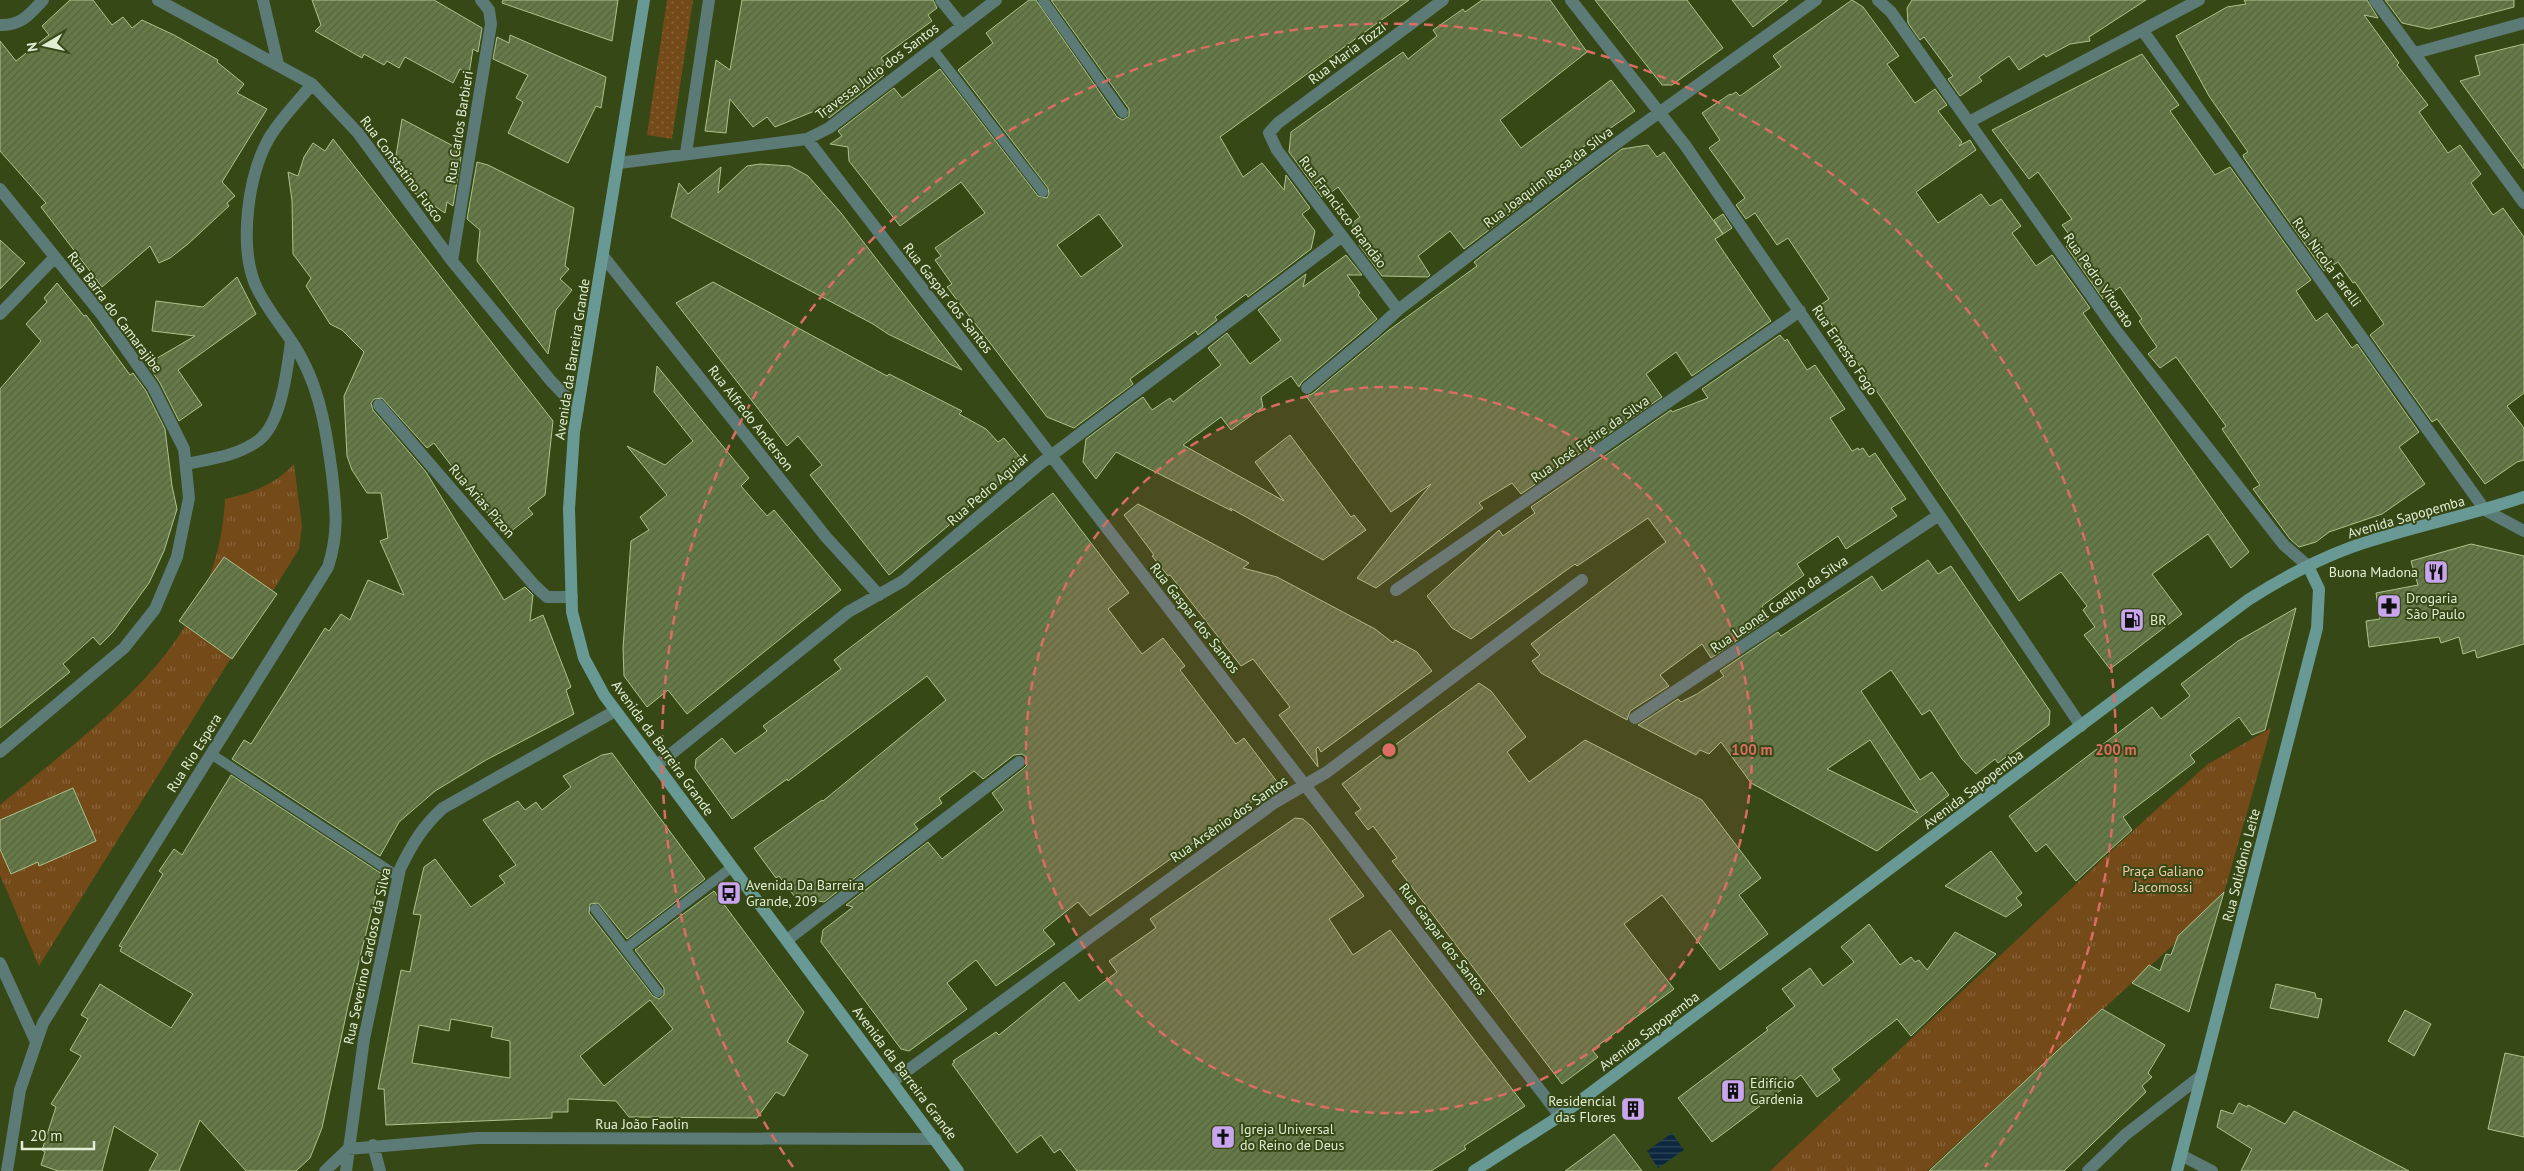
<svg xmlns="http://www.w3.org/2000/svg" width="2524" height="1171" viewBox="0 0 2524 1171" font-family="'PT Sans',sans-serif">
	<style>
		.grass { fill: url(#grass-tufts) }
		.garden { fill: url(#garden-dots) }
		.water { fill: url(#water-rules) }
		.building { fill: url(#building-hatch); stroke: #acc38d; fill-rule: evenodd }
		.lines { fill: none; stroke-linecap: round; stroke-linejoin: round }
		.service { stroke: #5c7a76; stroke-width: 10 }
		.minor { stroke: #5c7a76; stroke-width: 12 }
		.tertiary { stroke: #5c7a76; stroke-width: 12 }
		.secondary { stroke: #699994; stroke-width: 12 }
		.ring { fill: none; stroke: #da6d64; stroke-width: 2.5; stroke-dasharray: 9 6 }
		.labels { text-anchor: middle; stroke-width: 4; stroke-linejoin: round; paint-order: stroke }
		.street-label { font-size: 14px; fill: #e2eed3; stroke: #364816 }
		.poi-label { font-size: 14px; fill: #e2eed3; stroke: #364816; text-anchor: start }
		.park-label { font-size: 14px; fill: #f1cba6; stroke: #364816 }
		.centre { fill: #da6d64; stroke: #364816; stroke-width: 2.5 }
		.ring-label { font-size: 15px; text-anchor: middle; font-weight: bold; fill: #da6d64; stroke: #364816; stroke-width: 4; stroke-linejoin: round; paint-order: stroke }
	</style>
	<defs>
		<pattern id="grass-tufts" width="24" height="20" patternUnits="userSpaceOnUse" patternTransform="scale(1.25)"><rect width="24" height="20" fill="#744a19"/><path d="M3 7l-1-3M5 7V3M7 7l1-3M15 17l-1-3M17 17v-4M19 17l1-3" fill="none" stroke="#88643a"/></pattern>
		<pattern id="garden-dots" width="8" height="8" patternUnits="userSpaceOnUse" patternTransform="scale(1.25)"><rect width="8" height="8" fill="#744a19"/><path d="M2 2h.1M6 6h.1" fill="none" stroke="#88643a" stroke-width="1.8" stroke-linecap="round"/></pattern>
		<pattern id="water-rules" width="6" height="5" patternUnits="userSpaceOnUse" patternTransform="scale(1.25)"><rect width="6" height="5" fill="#0d283e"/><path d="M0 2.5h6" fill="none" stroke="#304859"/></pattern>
		<pattern id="building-hatch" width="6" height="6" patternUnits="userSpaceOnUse" patternTransform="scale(1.25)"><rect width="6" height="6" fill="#667a47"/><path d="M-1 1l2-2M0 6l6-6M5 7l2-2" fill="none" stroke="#576343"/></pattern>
	</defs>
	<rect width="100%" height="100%" fill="#364816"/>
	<path class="grass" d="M294,464L302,526L299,549L39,966L0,875V805C102,720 218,645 225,499C251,493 275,485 294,464Z
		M2271,728L2222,900L1927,1171H1770L2149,816L2208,764Z"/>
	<path class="garden" d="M667,0H693L672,139L647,135Z"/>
	<path class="water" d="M1672,1133L1684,1150L1658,1168L1647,1151Z"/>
	<path class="building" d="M70,0H93L112,25L123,17L132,28L142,20L174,35L218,60L217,62L244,84L237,93L267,109L222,182L235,196L227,203L229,206L188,244L170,258L159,263L150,246L102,287L41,207L46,203L0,151V41L16,61L49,35L42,26Z
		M312,0H434L482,28L478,52L473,49L469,74L460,69L453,83L405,57L399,68L387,61L384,65L364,54L362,58L315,31L321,25Z
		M503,0H618L612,41L502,3Z
		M742,0H933L937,8L928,15L932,21L881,58L885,64L879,68L884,75L829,118L822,108L775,127L767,117L753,127L730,99L726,133L705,131L716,60L730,70Z
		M1029,0H1036L1117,117L1123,120L1129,116V109L1051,0H1409L1220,137L1243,177L1262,163L1284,190L1286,175L1310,208L1302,214L1315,231L1311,249L1248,297L1246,294L1215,317L1217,320L1198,335L1196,331L1130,379L1133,384L1074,428L1047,417L947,287L952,284L935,260L941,256L935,248L985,213L961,182L900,226L849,161L848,147L830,144L842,136L838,131L894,88L902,98L940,69L1038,196L1047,198L1049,194L1048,188L958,70L993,43L986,33ZM1099,214L1123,246L1081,277L1057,245Z
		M1482,0H1550L1587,52L1500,120L1521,148L1611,80L1635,111L1569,157L1587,155L1464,249L1450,231L1418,256L1430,275L1428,277L1382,276L1359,245L1364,241L1351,224L1360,217L1338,187L1329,194L1324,188L1322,197L1289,152L1291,132L1403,52L1408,59L1437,36L1433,30L1463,9L1465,12Z
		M1595,0H1687L1723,48L1672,85H1662Z
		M1732,0H1788L1753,27Z
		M1852,0L1863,7L1899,56L1887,64L1915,103L1935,89L1947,105L1938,111L1962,142L1959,146L1970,140L1976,150L1916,192L1938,223L1981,194L1990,206L2001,199L2021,226L2012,233L2036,266L2052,255L2090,308L2083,313L2249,552L2231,568L2208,534L2152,574L2182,614L2110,669L2084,635L2095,627L2083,610L2087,606L2061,572L2019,601L1819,306L1829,299L1813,275L1788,238L1777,245L1755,213L1746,219L1736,205L1745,198L1709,148L1720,140L1702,113L1730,94L1731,95L1736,92L1740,96L1781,67L1773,56L1774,55Z
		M1912,0H2146L2089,37L2090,41L2070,44L2046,57L2044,54L2019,70L2009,56L1979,77L1982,81L1960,96L1948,79L1953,76L1924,37L1920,40L1908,23L1907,8Z
		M2244,0H2367L2378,18L2364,15L2399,63L2397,65L2428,105L2419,112L2448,153L2460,145L2481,174L2471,183L2493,215L2503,208L2524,237V393L2507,406L2524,428V460L2517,462L2485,484L2437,419L2432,422L2370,335L2384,324L2355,282L2353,283L2338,262L2324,271L2244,158L2243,155L2248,152L2209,96L2176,36L2227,7L2246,4Z
		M2385,0H2514V7L2429,29L2402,23Z
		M510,35L606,77L601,108L596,106L568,163L508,133L523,102L516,98L528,75L493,59L497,37L509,43Z
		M2524,44V169L2460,81L2480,75L2475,56Z
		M2142,54L2179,105L2170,111L2215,175L2230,167L2311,280L2296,291L2316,321L2327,313L2352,348L2357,344L2419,432L2399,447L2425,484L2382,514L2329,532L2316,542L2299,547L2290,539L2253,489L2260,485L2222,429L2226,426L2176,357L2160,368L2148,354L2157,347L2139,321L2142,319L2120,287L2103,299L2066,246L2073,240L2062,225L2072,219L2038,172L2029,179L1992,130Z
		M402,119L457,148L456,156L461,157L453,206L447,202L445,213L410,190L394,168Z
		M333,139L553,421L545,495L528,508L533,514L505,536L434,443L427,448L382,398L374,399L371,403L373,410L426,472L504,600L525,587L533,595L530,621L543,615L571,687L566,690L574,714L486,760L435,791L399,822L380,856L232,759L244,740L251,744L325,628L329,631L341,614L350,620L368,580L404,595L380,541L388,538L381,493H367L352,470L347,456L344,396L364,352L342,330L330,324L306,286L311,278L293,254L292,201L288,172L298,176L304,157L313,143L325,151Z
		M1648,145L1657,157L1664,152L1723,234L1715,239L1771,321L1692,376L1676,352L1646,374L1662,397L1521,494L1512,483L1479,503L1483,508L1376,588L1357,578L1431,484L1391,512L1306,396L1312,394L1389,330L1477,266L1474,262L1601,165L1622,149Z
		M477,162L488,165L574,208L565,266L569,269L560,279L572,290L556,310L548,354L477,261L480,230L467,219Z
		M760,164L790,166L808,176L841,213L962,370L888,334L873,324L671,217L679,183L688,194L721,167L718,193L747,166Z
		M1723,214L1732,228L1723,234L1714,220Z
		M0,240L25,263L0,289Z
		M1346,255L1362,275H1347L1360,293L1358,295L1377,319L1302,382L1299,387L1291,376L1261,397L1263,407L1231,430L1221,417L1183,445L1284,501L1255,462L1290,435L1351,517L1354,515L1366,530L1323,560L1230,508L1232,511L1116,452L1096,479L1083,462L1086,439L1143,397L1152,410L1170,398L1173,402L1221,365L1208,348L1227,333L1250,364L1281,340L1258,310L1306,274L1303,287Z
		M237,277L256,314L178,370L202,405L179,421L160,383L147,364L195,336L152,331L156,301L203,307Z
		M713,282L887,376L889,374L962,411L959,414L986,429L998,442L1004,438L1025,463L975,504L973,502L954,521L889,575L810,475L822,465L798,436L787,446L676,303Z
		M57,283L84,316L86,315L130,375L133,373L146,391L165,429L172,486L177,509L164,551L149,583L113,632L100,645L93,637L63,664L70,672L0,728V389L41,341L26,324L47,302L44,298Z
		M1780,335L1785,341L1787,339L1807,370L1815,365L1845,409L1830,418L1852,451L1858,448L1859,450L1863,448L1869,457L1875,453L1906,499L1891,508L1897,516L1846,549L1838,536L1797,564L1804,575L1762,606L1770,618L1711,658L1702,644L1660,675L1669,686L1630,711L1627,720L1541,673L1532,661L1540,655L1531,644L1666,542L1648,518L1577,566L1575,564L1471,639L1452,628L1427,596L1499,530L1503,536L1535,513L1531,507L1671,410L1672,412L1708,398L1702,389Z
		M657,366L749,478L741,486L767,516L774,510L841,590L687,714L668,690L647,707L624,676L623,648L631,541L649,530L640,517L667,495L627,446L665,465L693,441L654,392Z
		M1053,493L1129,593L1108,609L1142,654L1163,638L1185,666L1180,670L1236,744L1244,738L1278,783L1090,916L1078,902L1043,930L1055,944L996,986L976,960L947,983L967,1009L909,1051L901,1049L821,942L823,930L853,907L846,905L928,842L942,859L1004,810L992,793L1024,768L1027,765L1026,757L1022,754L1014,755L983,779L974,771L939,798L942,803L914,824L918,829L824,902L795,897L779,876L776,878L754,848L822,800L823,801L946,700L927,676L788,781L787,779L732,819L695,768L696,759L722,738L735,754L767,731L763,726L841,669L834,660Z
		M1138,504L1249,563L1243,568L1277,577L1375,629L1393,643L1395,640L1417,652L1432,671L1321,752L1318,747L1316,749L1318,767L1279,715L1290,707L1253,659L1241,666L1170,575L1168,576L1152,556L1154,555L1124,515Z
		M2471,544L2524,556V644L2477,658L2475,650L2463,654L2459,637L2441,643L2439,637L2369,647L2366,621L2380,619L2376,593L2418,585L2411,561Z
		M224,557L277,594L232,659L179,621Z
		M1928,560L1938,574L1951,566L2050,711L2049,725L1998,763L1995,759L1976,774L1962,759L1930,710L1922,715L1891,670L1861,691L1920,780L1932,772L1949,795L1877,851L1751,783L1721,742L1709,754L1700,750L1696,755L1638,725L1678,699L1681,702L1697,694L1724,676L1720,671L1778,632L1781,636L1872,576L1882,591ZM1870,740L1918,813L1827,769Z
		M2296,608L2265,730L2252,735L2239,717L2190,755L2195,762L2123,817L2132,830L2076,881L2046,844L2036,852L2009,816L2152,707L2161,719L2190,696L2181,684L2238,641Z
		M1479,683L1491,691L1526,737L1507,752L1529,782L1585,740L1702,800L1761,878L1739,895L1768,934L1720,970L1662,895L1624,924L1674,989L1592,1050L1598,1057L1562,1084L1392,861L1397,858L1373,826L1368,830L1355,813L1361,809L1342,784Z
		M612,753L705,879L627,939L598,903L590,904L589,913L653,996L659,999L664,995V988L635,950L714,891L804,1012L787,1042L808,1055L784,1096L776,1092L757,1118L629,1117L616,1101L568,1099V1112H552V1118L386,1125L384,1089H378L401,970L410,972L421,915L413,914L424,867L435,859L471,907L505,883L499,876L516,865L483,820L518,801L525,810L536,802L542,810L571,787L563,776L602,755ZM650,1000L673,1029L604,1086L580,1056ZM451,1019L493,1027L491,1037L510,1041V1078L412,1063L419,1025L449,1031Z
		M231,775L382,874L372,909L348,1006L322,1128L310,1158L296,1171H246L200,1120L179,1171H149L158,1154L114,1126L102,1171H58L41,1165L45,1152L42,1150L56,1107L51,1104L81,1056L70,1050L88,1019L81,1015L100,984L171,1028L193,994L120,951L122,947L119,946L163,874L159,871L174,849L182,855Z
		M73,788L96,841L39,866L38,862L11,874L0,849V820Z
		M1295,818L1303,819L1311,826L1364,896L1329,919L1353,955L1390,930L1525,1106L1464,1146L1466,1149L1431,1171H1077L1060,1149L1054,1153L1041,1135L1017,1153L952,1064L955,1062L953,1061L996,1032L999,1035L1064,982L1079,1001L1117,972L1109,961L1156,928L1150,919Z
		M1991,851L2022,893L2016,898L2022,905L2006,917L1945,886Z
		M2224,892L2189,1012L2132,983L2149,965L2160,971L2166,954L2171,955L2178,936Z
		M1869,924L1900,965L1911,957L1915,962L1919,960L1927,970L1955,932L1996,954L1911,1036L1897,1019L1832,1069L1840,1080L1817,1097L1801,1075L1712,1142L1678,1098L1768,1030L1766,1028L1795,1006L1782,989L1810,968L1823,986L1854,962L1841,947Z
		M2276,984L2315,993L2316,998L2322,999L2318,1018L2270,1008Z
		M2102,1009L2165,1045L2148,1073L2152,1077L2142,1086L2146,1092L2064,1171H1929Z
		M2405,1010L2431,1024L2414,1056L2388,1041Z
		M2505,1053L2524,1057V1137L2488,1129Z
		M2239,1103L2247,1107L2248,1105L2285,1124L2294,1111L2409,1171H2241L2252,1149L2217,1127L2221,1110L2233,1114Z
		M1614,1134L1642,1171H1565L1591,1152Z"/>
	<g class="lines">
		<path class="service" d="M1043,0L1123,113
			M932,48L1043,192
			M211,754L399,877
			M595,909L658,992
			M625,949L732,867"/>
		<path class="minor" d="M158,0L312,84L358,133L452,261L551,381L578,409
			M263,0L278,64
			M941,0L962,26
			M1571,0L1685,145L1939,515L2081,726
			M2375,0L2524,203
			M0,25C21,26 30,14 43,0
			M2143,31L2485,510
			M2415,53L2524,23
			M1969,122L2199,0
			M807,139L1560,1116
			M686,153L709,0
			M619,163L807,139L829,128L996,0
			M0,189L102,315L153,387L184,449L189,498L177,557L155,609L124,648L0,752
			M603,256L826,537L879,595
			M452,261L491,24L489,10L481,0
			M1398,310L1277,150L1269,133L1278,123L1443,0
			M0,314L55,257
			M1307,388L1373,333L1398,310L1596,158L1816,0
			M379,405L534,585L547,597H572
			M186,464C211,459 238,456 259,440C282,422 287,369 291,342
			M1396,590L1800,311
			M1635,718L1939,515
			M656,766L848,612L903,581L1040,464L1341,237
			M787,940L1019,762
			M0,963L36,1042
			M893,1081L1274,803L1327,772L1582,580
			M373,1145L380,1171
			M2181,1155L2212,1171
			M7,1171L20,1090L43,1023L328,567C339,533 336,509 332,474C327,436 321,395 303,361C290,334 267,312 255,284C239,244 248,177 268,140C279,120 298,102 312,84
			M325,1171L348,1149L477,1138L936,1139
			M346,1171L364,1039L400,869C412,844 423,826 443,808L615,711
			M2088,1171L2125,1135L2201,1076"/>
		<path class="tertiary" d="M1878,0L1891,12L2114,328L2284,545L2308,566
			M2485,510L2524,531"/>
		<path class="secondary" d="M644,0L574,432L569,509L572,612L584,658L604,695L958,1171
			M1474,1171L1560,1116L2248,600C2287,575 2329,553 2373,540C2423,524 2474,514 2524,497
			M2177,1171L2317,628L2319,589L2308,566"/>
	</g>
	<circle cx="1389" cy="750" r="363" fill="#da6d64" fill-opacity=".12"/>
	<g class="ring">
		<circle cx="1389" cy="750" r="363"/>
		<path d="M793 1167A727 727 0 1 1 1985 1167"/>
	</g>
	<defs>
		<symbol id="restaurant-square" viewBox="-11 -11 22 22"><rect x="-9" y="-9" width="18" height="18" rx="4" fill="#c9a5ee" stroke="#364816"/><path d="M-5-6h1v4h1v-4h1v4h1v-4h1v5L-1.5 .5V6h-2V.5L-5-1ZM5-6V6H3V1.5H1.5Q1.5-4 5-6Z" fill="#111"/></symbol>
		<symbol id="pharmacy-square" viewBox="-11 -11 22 22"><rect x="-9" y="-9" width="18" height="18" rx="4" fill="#c9a5ee" stroke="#364816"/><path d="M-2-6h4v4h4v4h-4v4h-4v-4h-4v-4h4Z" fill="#111"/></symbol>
		<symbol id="fuel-square" viewBox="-11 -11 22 22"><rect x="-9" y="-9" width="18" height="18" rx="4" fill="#c9a5ee" stroke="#364816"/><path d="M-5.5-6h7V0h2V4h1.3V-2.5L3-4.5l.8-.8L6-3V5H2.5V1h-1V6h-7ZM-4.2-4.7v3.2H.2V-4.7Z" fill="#111"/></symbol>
		<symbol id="bus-square" viewBox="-11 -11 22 22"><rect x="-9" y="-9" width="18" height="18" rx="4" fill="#c9a5ee" stroke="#364816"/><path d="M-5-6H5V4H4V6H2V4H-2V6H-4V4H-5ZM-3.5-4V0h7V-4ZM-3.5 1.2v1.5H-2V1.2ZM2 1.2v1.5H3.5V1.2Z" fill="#111"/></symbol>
		<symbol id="building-square" viewBox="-11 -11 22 22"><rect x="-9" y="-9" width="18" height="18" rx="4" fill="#c9a5ee" stroke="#364816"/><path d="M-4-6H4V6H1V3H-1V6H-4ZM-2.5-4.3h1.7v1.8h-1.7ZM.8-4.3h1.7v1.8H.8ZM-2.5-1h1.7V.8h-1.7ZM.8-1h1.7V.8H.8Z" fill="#111"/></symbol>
		<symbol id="church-square" viewBox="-11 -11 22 22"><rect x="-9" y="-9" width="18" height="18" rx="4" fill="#c9a5ee" stroke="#364816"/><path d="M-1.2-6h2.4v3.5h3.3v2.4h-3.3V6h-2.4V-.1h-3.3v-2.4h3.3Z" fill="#111"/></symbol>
	</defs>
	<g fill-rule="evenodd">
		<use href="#restaurant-square" x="2422" y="558" width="28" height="28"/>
		<use href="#pharmacy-square" x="2375" y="592" width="28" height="28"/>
		<use href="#fuel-square" x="2118" y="606" width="28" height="28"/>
		<use href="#bus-square" x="715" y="879" width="28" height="28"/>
		<use href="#building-square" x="1719" y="1077" width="28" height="28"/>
		<use href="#building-square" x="1619" y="1095" width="28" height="28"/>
		<use href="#church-square" x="1209" y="1123" width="28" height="28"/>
	</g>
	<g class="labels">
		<g class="street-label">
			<text transform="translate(1347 53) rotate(-37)" y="5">Rua Maria Tozzi</text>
			<text transform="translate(877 71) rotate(-37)" y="5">Travessa Julio dos Santos</text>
			<text transform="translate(459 127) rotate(-81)" y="5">Rua Carlos Barbieri</text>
			<text transform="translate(402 169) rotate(53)" y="5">Rua Constatino Fusco</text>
			<text transform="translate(1548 177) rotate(-37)" y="5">Rua Joaquim Rosa da Silva</text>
			<text transform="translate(1343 212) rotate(53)" y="5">Rua Francisco Brandão</text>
			<text transform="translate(2327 262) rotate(54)" y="5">Rua Nicola Farelli</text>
			<text transform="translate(2099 280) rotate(55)" y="5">Rua Pedro Vitorato</text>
			<text transform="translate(948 298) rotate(52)" y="5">Rua Gaspar dos Santos</text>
			<text transform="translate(115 312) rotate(53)" y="5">Rua Barra do Camarajibe</text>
			<text transform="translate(1845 350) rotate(56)" y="5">Rua Ernesto Fogo</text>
			<text transform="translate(572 359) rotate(-81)" y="5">Avenida da Barreira Grande</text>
			<text transform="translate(751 418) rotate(52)" y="5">Rua Alfredo Anderson</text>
			<text transform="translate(1590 439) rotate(-35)" y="5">Rua José Freire da Silva</text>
			<text transform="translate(988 489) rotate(-41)" y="5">Rua Pedro Aguiar</text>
			<text transform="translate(482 501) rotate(49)" y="5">Rua Arias Pizon</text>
			<text transform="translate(2406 517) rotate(-16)" y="5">Avenida Sapopemba</text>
			<text transform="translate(1779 604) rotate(-34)" y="5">Rua Leonel Coelho da Silva</text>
			<text transform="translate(1195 618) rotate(52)" y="5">Rua Gaspar dos Santos</text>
			<text transform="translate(663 748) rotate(54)" y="5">Avenida da Barreira Grande</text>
			<text transform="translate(194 753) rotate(-58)" y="5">Rua Rio Espera</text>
			<text transform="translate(1973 789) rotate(-37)" y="5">Avenida Sapopemba</text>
			<text transform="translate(1229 819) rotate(-35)" y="5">Rua Arsênio dos Santos</text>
			<text transform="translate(2241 865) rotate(-76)" y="5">Rua Solidônio Leite</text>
			<text transform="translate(1443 939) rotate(53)" y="5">Rua Gaspar dos Santos</text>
			<text transform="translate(367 956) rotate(-78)" y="5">Rua Severino Cardoso da Silva</text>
			<text transform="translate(1649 1031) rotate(-37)" y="5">Avenida Sapopemba</text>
			<text transform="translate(905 1073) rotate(53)" y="5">Avenida da Barreira Grande</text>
			<text x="642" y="1129">Rua João Faolin</text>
		</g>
		<g class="poi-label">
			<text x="2418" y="577" text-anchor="end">Buona Madona</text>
			<text x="2406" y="603">Drogaria<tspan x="2406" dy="16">São Paulo</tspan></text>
			<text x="2150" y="625">BR</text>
			<text x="746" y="890">Avenida Da Barreira<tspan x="746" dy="16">Grande, 209</tspan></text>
			<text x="1750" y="1088">Edifício<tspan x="1750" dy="16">Gardenia</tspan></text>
			<text x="1616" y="1106" text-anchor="end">Residencial<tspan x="1616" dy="16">das Flores</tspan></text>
			<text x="1240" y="1134">Igreja Universal<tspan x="1240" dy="16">do Reino de Deus</tspan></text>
		</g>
		<g class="park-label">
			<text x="2163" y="876">Praça Galiano<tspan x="2163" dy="16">Jacomossi</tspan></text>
		</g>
	</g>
	<circle cx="1389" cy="750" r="8" class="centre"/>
	<g class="ring-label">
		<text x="1752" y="755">100 m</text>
		<text x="2116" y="755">200 m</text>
	</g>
	<g transform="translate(45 45) rotate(261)" stroke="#364816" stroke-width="4" paint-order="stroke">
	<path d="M0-4L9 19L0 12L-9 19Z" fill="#e2eed3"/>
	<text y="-8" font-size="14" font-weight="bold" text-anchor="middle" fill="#e2eed3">N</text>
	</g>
	<path d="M22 1141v8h72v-8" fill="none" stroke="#e2eed3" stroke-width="2.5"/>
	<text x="30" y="1141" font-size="15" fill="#e2eed3" stroke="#364816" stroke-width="4" paint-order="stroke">20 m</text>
</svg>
